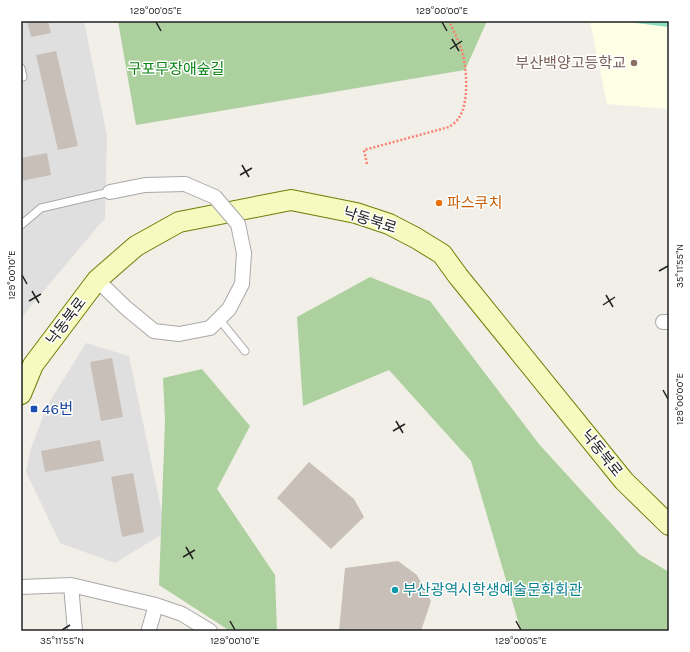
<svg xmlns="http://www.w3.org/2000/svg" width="690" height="652" viewBox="0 0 690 652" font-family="Karla,'Noto Sans KR',sans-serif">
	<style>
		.residential { fill: #e0dfdf }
		.education { fill: #ffffe5 }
		.forest { fill: #add19e }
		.pitch { fill: #88e0be }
		.building { fill: #c7bfb8 }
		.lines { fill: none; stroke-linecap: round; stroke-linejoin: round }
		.service-casing { stroke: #a9a9a9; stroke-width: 9 }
		.minor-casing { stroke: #a9a9a9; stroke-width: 16 }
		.secondary-casing { stroke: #707d05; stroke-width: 22 }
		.path { stroke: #fa8072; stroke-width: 2.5; stroke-dasharray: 2 2; stroke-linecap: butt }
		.service { stroke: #fff; stroke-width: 7 }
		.minor { stroke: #fff; stroke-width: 14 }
		.secondary { stroke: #f7fabf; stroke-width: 20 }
		.minor-bridge-casing { stroke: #a9a9a9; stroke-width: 16; stroke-linecap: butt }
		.minor-bridge { stroke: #fff; stroke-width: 14 }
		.ticks { fill: none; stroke: #222; stroke-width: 1.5 }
		.education-dot { fill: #8d6e63; stroke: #fff; stroke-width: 1.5 }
		.food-dot { fill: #e8710a; stroke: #fff; stroke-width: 1.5 }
		.transit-dot { fill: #1a4fb4; stroke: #fff; stroke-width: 1.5 }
		.culture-dot { fill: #0f9aa8; stroke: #fff; stroke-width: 1.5 }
		.labels { text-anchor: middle; stroke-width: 3; stroke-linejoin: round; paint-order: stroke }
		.education-label { font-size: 15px; fill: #785e54; stroke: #fff; text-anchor: end }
		.park-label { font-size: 15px; fill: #0c8416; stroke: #fff }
		.food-label { font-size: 15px; fill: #c56008; stroke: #fff; text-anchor: start }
		.street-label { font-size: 15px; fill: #222; stroke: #fff }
		.transit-label { font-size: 15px; fill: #164399; stroke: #fff; text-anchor: start }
		.culture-label { font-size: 15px; fill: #0d838f; stroke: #fff; text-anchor: start }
		.neatline { fill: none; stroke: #222; stroke-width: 1.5 }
		.ticks-label { font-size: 10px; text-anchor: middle; fill: #222 }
	</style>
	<rect width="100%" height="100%" fill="#f2efe9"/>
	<path class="residential" d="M21,21H84L107,136L105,218L21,318Z
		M86,343L129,356L166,532L115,563L60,543L26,472L31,448L47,406Z"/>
	<path class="education" d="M590,21H669V109L607,104Z"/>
	<path class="forest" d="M118,21H487L465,70L136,125Z
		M370,277L430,301L539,444L639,554L669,572V631H521L471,461L389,370L303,406L297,317Z
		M202,369L250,426L217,489L275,575L277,631H230L159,585L165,421L163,378Z"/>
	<path class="pitch" d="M627,21H669V27L628,22Z"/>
	<path class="building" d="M27,21H48L51,33L31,37Z
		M56,51L78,146L58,150L36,55Z
		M47,153L51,175L21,181V158Z
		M112,358L123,417L101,421L90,362Z
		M100,440L104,461L45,472L41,451Z
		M309,462L354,499L364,517L331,549L277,498Z
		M133,473L144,532L122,537L111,477Z
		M398,561L417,575L431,601L421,631H339L345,568Z"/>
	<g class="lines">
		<defs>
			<path id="service" d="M21,68L23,77H21
				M21,225L41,208L110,192
				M219,319L245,351"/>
			<path id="minor" d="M110,192L145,185L185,184
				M97,280L126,308L154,331L179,334L210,328L229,309L242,284L244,253
				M663,322H669
				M71,585L75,631
				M21,587L71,585L156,605L182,614L210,631
				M149,631V629L156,605"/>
			<path id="secondary" d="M21,394L33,365L97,280L136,246L179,222L291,200L356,213L389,224L416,238L442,254L458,276L624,481L669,525"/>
		</defs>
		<use href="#service" class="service-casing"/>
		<use href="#minor" class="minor-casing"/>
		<use href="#secondary" class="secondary-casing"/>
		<path class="path" d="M367,164L364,150L449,127C452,125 456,122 458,119C469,105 467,72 463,55C460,43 454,32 449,21"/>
		<use href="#service" class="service"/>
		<use href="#minor" class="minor"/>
		<use href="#secondary" class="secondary"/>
		<defs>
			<path id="minor-bridge" d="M185,184L215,197L238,224L244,253"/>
		</defs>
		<use href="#minor-bridge" class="minor-bridge-casing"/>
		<use href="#minor-bridge" class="minor-bridge"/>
	</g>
	<path class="ticks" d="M156,22L161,31M442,22L447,31M452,39L459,51M450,49L462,41M242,165L249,177M240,175L252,168M659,271L668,266M22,275L27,284M32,291L39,303M606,295L613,307M29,301L41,294M603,305L615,297M663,390L668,399M396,421L403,433M393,431L405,424M186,547L193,559M183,557L195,550M230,621L235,630M516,621L521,630M62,630L70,625"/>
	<circle class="education-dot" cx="634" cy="63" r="4"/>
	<circle class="food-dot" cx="439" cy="203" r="4"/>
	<rect class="transit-dot" x="30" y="405" width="8" height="8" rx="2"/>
	<circle class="culture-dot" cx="395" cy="590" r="4"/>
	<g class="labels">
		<g class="education-label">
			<text x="626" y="68">부산백양고등학교</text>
		</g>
		<g class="park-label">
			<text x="176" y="74">구포무장애숲길</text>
		</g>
		<g class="food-label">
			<text x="447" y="208">파스쿠치</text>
		</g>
		<g class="street-label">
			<text transform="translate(370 220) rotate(18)" y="5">낙동북로</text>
			<text transform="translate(66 321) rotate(-53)" y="5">낙동북로</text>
			<text transform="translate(602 453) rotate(51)" y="5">낙동북로</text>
		</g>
		<g class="transit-label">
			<text x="42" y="414">46번</text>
		</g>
		<g class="culture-label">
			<text x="403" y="595">부산광역시학생예술문화회관</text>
		</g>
	</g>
	<rect width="690" height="652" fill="none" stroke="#ffffff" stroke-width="44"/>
	<rect x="22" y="22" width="646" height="608" class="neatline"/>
	<g class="ticks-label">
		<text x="156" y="14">129°00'05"E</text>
		<text x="442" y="14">129°00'00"E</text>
		<text transform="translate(679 266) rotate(-90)" y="4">35°11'55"N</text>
		<text transform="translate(11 275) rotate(-90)" y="4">129°00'10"E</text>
		<text transform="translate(679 399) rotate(-90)" y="4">129°00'00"E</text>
		<text x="62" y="644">35°11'55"N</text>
		<text x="235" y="644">129°00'10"E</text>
		<text x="521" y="644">129°00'05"E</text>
	</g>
</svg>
